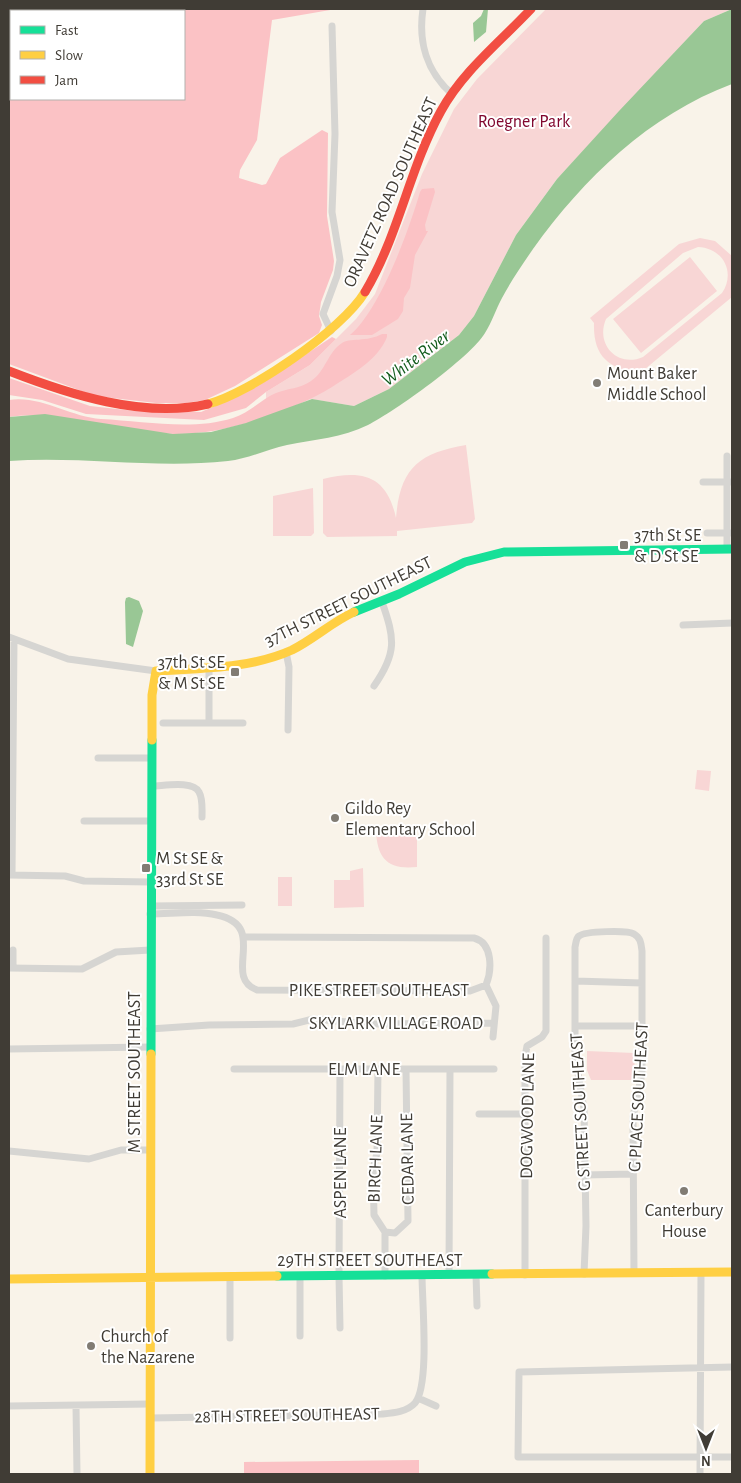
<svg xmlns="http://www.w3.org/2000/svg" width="741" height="1483" viewBox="0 0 741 1483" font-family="'Alegreya Sans',sans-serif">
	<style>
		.green { fill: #f8d6d5; fill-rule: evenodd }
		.forest { fill: #fbc2c5; fill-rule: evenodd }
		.water { fill: #99c795 }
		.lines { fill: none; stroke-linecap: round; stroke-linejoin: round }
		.street { stroke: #d6d5d2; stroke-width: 7 }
		.fast { stroke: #16e098; stroke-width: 9 }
		.slow { stroke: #ffcf43; stroke-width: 9 }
		.jam { stroke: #f24e42; stroke-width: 9 }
		.poi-dot { fill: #817c74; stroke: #fff; stroke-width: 2 }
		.labels { text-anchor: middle; stroke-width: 4; stroke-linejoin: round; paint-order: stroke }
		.park-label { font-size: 18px; fill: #80072e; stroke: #fff }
		.street-label { font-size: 18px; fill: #403c35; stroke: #fff }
		.poi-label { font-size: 18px; fill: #403c35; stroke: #fff; text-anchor: start }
		.water-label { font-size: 19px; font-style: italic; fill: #135c1c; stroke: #fff }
	</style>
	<rect width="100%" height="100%" fill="#f9f3e9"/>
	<path class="green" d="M546,9H732L704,21L557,179L516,235L474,316L459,335L389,389L354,406L311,399L266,415V392L310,365L356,319L375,294L422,174L454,109L477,79Z
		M700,238L715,241L732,256V297L639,374C608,368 593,356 594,323L590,318L679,244ZM698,247C723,248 736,272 722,293L643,357C618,368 595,345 606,319L683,253Z
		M690,257L717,291L641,353L613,319Z
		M466,445L475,519L472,523L397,531V536L327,537L323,533V479C363,469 387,476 396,518C400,469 418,453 466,445Z
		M313,488L314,533L311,536H273V496Z
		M697,770L711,771L709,791L695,789Z
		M376,830H415L417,832V867C388,870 377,859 376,830Z
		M363,868L364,907L334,908V880H350V871Z
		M278,877H292V906H278Z
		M587,1051L634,1053L635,1080H591L587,1070Z"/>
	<path class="forest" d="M9,9H336L272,20L257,140L240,170L239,178L262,185L266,184L280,158L322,130L328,133L327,216L334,261L333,270L321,302L319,316L322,325L319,333L235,386L205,400L186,403H156L95,396L9,364ZM11,11H184V99H11Z
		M434,188L435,192L425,225L426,231H428L415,255L410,288L404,298L403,311L398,319L372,335H350C380,310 409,230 420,192L422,189Z
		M382,334H387V337C378,360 352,374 332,387C289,413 224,435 174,434C154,433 133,429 114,426C78,421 44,412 9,417V400C41,395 70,417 101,419C143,421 192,431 233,418C250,413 261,399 276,393C288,388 300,389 311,381C326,371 327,353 342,343C348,338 368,342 382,334Z
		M332,337L336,339L310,365L266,392L246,408L204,420L86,414L42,400L9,395V378L90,406L135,411L201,412L236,397L264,382Z
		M419,1460V1474H244V1462Z"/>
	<path class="water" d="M484,9H488L486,32L474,42L473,23L481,16Z
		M732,9V84C649,115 584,178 533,249C522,265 511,281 502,298C496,309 492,322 485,333C471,357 394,412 368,425C342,438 315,439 287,445C268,449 248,459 228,461C155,469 82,456 9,461V417L45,414L173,434L211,432L246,423L312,399L354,406L389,389L459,335L474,316L516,235L557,179L619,111L704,21Z
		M129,597L139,601L143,611L133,647L126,644L125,602L126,598Z"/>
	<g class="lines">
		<path class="street" d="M423,9C418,42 427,72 452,94
			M331,331L323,314L337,276L340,260L332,212L335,134L332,26
			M727,456V549
			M703,482H732
			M707,533H732
			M683,625L732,623
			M9,637L68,659L156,671
			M286,652L289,667L288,730
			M374,686C397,653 395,639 382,602
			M209,722V668
			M163,723H243
			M98,758H152
			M152,786C163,786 193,780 199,792C203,799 202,810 202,817
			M84,821H151
			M9,875L65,876L84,881L150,882
			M12,875L14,640
			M151,906L242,905
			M150,914C172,914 196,910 217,915C270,926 221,977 257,990L470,991L486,985C492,970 493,943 474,938L245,937
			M13,950V968
			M9,968L82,969L116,952L150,950
			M575,981L642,983
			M486,985L496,1006L493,1037
			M575,1026H642
			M150,1029L209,1025L293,1024L313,1019L370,1024L493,1023
			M9,1049L150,1047
			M234,1069H494
			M378,1069L377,1153L373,1169L374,1215L385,1232V1276
			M479,1114H526
			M9,1151L89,1159L121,1150H150
			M584,1175L633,1174
			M385,1232L395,1233L408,1221L406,1069
			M584,1274L586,1226L584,1109L575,1056V947C576,943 576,938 579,936C585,931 628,930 634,934C641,938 641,944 642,951V1073L633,1117L634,1273
			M449,1275L450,1069
			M476,1275L477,1306
			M525,1275V1057L527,1046L542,1037L546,1031V938
			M300,1276V1336
			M340,1328L339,1276L340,1069
			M230,1338V1277
			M732,1367L519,1372L518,1457H732
			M418,1398L436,1406
			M9,1406L150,1404
			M76,1406L77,1474
			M151,1418L382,1414C393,1413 407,1412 415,1403C430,1385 422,1301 422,1275
			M700,1474L701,1272"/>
		<path class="fast" d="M354,612L399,594L465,562L504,552L732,549
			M151,1054L152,740
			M277,1276L492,1274"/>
		<path class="slow" d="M208,404C250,393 342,330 365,292
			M152,740V695L156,671C201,668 250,669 292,650C314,639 332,622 354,612
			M492,1274L732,1272
			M9,1279L277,1276
			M150,1474L151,1054"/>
		<path class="jam" d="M365,292C399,235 409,169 441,111C463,71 500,42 531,9
			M9,371C68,394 144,419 208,404"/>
	</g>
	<g class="poi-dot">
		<circle cx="597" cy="383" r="5"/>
		<rect x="619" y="540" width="10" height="10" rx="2.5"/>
		<rect x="230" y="667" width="10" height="10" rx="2.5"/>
		<circle cx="335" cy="818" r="5"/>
		<rect x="141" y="863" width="10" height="10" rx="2.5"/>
		<circle cx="684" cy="1191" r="5"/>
		<circle cx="91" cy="1346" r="5"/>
	</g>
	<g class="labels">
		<g class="park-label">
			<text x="524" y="127">Roegner Park</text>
		</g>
		<g class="street-label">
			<text transform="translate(390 192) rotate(-66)" y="6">ORAVETZ ROAD SOUTHEAST</text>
			<text transform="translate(348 601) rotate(-26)" y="6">37TH STREET SOUTHEAST</text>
			<text x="379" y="996">PIKE STREET SOUTHEAST</text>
			<text x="396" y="1029">SKYLARK VILLAGE ROAD</text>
			<text x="364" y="1075">ELM LANE</text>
			<text transform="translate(134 1072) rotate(-90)" y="6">M STREET SOUTHEAST</text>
			<text transform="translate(638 1097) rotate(-87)" y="6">G PLACE SOUTHEAST</text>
			<text transform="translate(580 1112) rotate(-93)" y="6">G STREET SOUTHEAST</text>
			<text transform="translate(527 1116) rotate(-89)" y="6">DOGWOOD LANE</text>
			<text transform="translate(375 1159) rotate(-88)" y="6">BIRCH LANE</text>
			<text transform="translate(407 1159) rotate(-91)" y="6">CEDAR LANE</text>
			<text transform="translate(340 1173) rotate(-90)" y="6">ASPEN LANE</text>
			<text x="370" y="1266">29TH STREET SOUTHEAST</text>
			<text transform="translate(287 1415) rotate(-1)" y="6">28TH STREET SOUTHEAST</text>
		</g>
		<g class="poi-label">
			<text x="607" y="379">Mount Baker<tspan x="607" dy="21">Middle School</tspan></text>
			<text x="634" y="541">37th St SE<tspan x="634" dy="21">&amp; D St SE</tspan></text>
			<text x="225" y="668" text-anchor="end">37th St SE<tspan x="225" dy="21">&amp; M St SE</tspan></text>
			<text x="345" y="814">Gildo Rey<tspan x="345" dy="21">Elementary School</tspan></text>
			<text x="156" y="864">M St SE &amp;<tspan x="156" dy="21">33rd St SE</tspan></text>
			<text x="684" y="1216" text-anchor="middle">Canterbury<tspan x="684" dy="21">House</tspan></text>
			<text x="101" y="1342">Church of<tspan x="101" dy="21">the Nazarene</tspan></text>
		</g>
		<g class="water-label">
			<text transform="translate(415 357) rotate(-37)" y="7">White River</text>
		</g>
	</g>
	<rect width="741" height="1483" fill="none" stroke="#403c35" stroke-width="20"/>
	<rect x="10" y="10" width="175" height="90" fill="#ffffff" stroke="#b3b1ae"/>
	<rect x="20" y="26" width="25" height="8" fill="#16e098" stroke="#b3b1ae"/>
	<text x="55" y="35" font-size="15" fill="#403c35">Fast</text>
	<rect x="20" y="51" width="25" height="8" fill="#ffcf43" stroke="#b3b1ae"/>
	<text x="55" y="60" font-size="15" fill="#403c35">Slow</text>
	<rect x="20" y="76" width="25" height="8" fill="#f24e42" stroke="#b3b1ae"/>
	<text x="55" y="85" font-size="15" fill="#403c35">Jam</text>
	<g transform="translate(706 1448) rotate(180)" stroke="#ffffff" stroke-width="4" paint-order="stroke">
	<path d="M0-4L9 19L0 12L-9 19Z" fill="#403c35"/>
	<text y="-8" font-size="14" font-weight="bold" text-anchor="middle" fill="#403c35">N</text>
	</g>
</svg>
